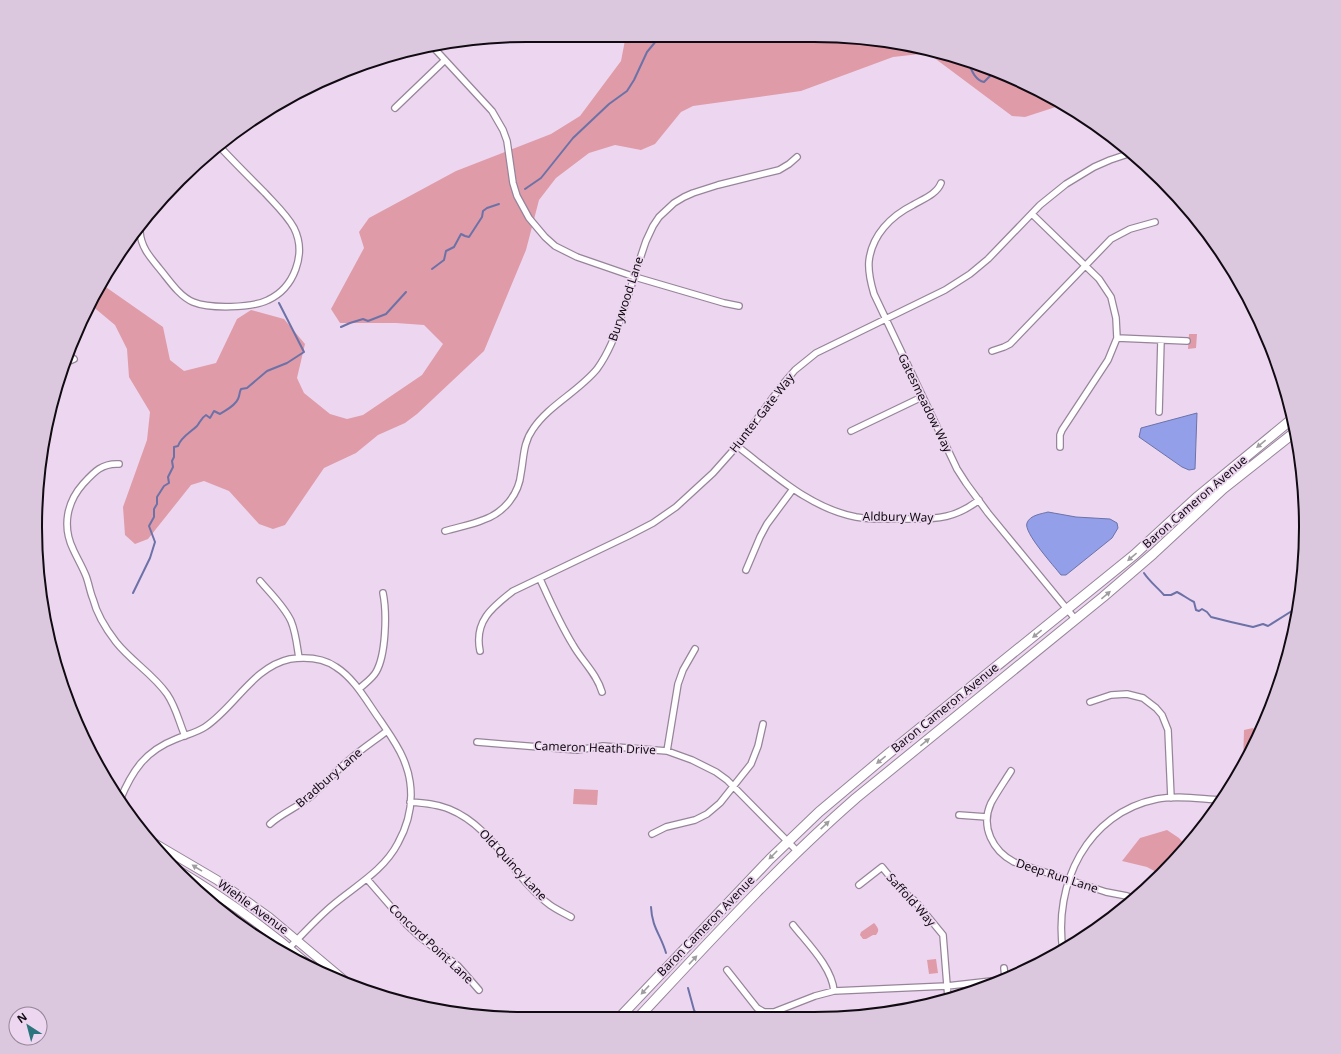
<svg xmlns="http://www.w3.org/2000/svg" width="1341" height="1054" viewBox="0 0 1341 1054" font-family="'Noto Sans',sans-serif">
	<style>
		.green { fill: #df9ba8 }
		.water { fill: #939fe9; stroke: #6c72a8 }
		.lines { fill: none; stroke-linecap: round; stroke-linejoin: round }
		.stream { stroke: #6c72a8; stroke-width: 2 }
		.minor-casing { stroke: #97849a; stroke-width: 8 }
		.secondary-casing { stroke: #97849a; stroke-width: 10 }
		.primary-casing { stroke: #97849a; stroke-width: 11 }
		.minor { stroke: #fff; stroke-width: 5.5 }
		.secondary { stroke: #fff; stroke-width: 8 }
		.primary { stroke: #fff; stroke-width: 9 }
		.oneway { fill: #a09da0 }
		.labels { text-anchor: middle; stroke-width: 3.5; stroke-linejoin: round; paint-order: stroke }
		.street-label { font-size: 12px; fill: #110a12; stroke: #edd7f0 }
		.rim { fill: none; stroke: #110a12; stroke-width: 2 }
	</style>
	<rect width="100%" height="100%" fill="#edd7f0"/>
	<path class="green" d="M626,35L846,36L972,61L1060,101L1065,104L1025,117L1012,116L933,57L920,54L893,57L801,91L693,106L681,112L655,144L641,150L615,145L589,153L556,178L539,200L526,250L484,351L417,414L405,423L378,435L356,453L324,468L285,525L273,529L259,524L229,491L204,481L191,485L148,539L135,544L125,535L123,507L147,440L150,412L129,377L127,349L115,325L91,305L100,283L163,327L170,360L184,371L216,363L237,319L251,310L284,319L305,344L297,378L304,393L330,414L347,419L363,415L422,375L443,344L424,325L396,323H340L331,309L364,248L359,232L369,218L456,171L551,134L580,116L621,61Z
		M1189,334H1197L1196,348L1188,349Z
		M1253,728L1259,735L1255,744L1243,764L1244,730Z
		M574,789L598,790L597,805L573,804Z
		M1167,830L1179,838L1186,846L1160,874L1147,867L1122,861L1140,838Z
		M221,907L273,946L253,936Z
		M874,923L875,924C878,928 880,930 876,935H873L866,939H863L860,935L861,932Z
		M936,959L938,973L929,974L927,960Z"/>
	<path class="water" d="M1197,413L1195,469L1189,470L1182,467L1139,437L1141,428Z
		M1048,512L1076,517L1110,519L1117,523L1118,528L1112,538L1066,575H1061C1054,566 1023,532 1027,523C1030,515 1041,514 1048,512Z"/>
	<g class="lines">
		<path class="stream" d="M967,60C971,68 974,80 984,82L995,71
			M525,189L541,178L573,138L609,104L627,91L634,80L647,52L661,35
			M432,269L444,260L446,251L454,247L461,234L465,236L469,237L482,217L483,211L487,208L499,204
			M341,327L350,323L363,319L368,321L386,314L406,292
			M1144,573C1149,581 1157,587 1164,595H1171L1177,592C1183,595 1188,599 1194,602L1196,610L1199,611L1202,609L1207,612L1211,617L1231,622L1253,627L1263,624L1268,626L1295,609L1297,610
			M133,593L150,558L155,542L149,526L154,517V509L157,504V497L164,486L169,483L168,477L173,467L172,461L174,457V447L178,446C181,437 191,432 197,426C200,422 201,418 206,415L210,418L214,411L220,414C226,410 235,406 238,399C240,395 239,393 241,389L247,388L267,371L287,363L304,352L279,303
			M651,907C652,928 661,935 666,953
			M688,988L694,1010L699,1018"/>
		<defs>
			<path id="minor" d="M433,47L492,111L503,130L507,141L513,183L517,196L529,218L545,237L555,246L577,257L635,277L724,303L739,306
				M395,108L445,60
				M941,183C937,194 923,199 913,205C891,216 872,235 869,261C868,272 871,284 874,294L957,469L966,483L988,513L1076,620
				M1032,214L1099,279L1111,297L1116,318L1117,338L1108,360L1062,430L1060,435V447
				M140,232C141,247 150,257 159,268C169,280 179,296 193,302C210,309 252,308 268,300C294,288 307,254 294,228C287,215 275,204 265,193C250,178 235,163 220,147
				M1117,338L1187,341
				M992,351L1004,347L1010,344L1111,239L1130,229L1155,222
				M67,362L74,359
				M1159,412L1161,340
				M851,431L922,397
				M737,446C774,474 809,508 856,517C874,520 892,519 910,519C938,519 956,518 979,500
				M119,464C102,463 94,472 83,484C67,502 62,526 73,549C77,558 82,566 86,576C89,584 90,592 93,599C97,615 106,629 116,642C131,661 153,674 167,694C176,707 179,722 185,736
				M445,531C458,527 471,525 483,520C504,513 519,494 521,473C524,457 523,443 533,429C549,405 578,392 597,369C610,351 617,332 623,311C631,288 638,264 646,241L653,226L659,217L674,203L684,197L693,193L718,185L779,170L789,164L797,157
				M746,570L760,537L767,524L793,489
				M540,579C550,601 560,624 573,645C582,661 597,674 602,692
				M260,581C271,594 284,606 291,621C296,633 297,646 299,658
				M480,651C474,622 491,608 513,591L628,536L653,523L676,507L713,473L737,446L783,384L795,370L816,353L945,290L970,274L988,259L1040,205L1066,184L1094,167L1110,160L1131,153
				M359,689C364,684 372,679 376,672C386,655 387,613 383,593
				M1090,702L1111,695L1127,694L1143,698L1156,708L1162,715L1168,730L1171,798
				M477,742L577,750L603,746L667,751L692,760L716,772L727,780L797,851
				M667,751L678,684L683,670L695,649
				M1011,771C1004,782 997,792 991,803C980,827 993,851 1014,862L1106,892L1127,896L1135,899
				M120,800C132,771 145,751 176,739C185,735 196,733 205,727C235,707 253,667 290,659C305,657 323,658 336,667C355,679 367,702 380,720C388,732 397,744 403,758C406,765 409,774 410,782C413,803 408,825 398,843C384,870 357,885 334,904C318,917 304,933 289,948
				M410,802C424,803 437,804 449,809C494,827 512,877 550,905C557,910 564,913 571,917
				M959,815L987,817
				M270,824C282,813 298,807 310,797C324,785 335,772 348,761C360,750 374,741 387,731
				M652,834L666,827L695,820L707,814L720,803L751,764L758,746L763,724
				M367,879L406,924L420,937L458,966L479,990
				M859,885L882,867L900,889L915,901L943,935L948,998
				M793,925C807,943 832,967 834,991
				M1063,951C1053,884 1087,813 1157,799C1178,795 1200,799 1221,800
				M1004,968L1005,978
				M727,970L757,1008L764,1012H774L815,996L834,991L947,986L1000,980"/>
			<path id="secondary" d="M149,840L217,880L269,917L350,985
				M178,870C225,898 269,930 310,966"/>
			<path id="primary" d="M618,1019L770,859L819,812L888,754L1134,555L1196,498L1292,419
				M637,1019C708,943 778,866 856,798L1103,597L1153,554L1223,489L1295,432"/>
		</defs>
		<use href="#minor" class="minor-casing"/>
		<use href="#secondary" class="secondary-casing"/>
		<use href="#primary" class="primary-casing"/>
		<use href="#minor" class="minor"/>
		<use href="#secondary" class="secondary"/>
		<use href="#primary" class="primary"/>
	</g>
	<defs><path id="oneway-solid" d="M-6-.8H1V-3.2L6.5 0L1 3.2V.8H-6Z"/></defs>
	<g class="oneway">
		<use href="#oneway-solid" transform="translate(1261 444) rotate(141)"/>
		<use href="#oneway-solid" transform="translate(1132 557) rotate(140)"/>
		<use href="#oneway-solid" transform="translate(1106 595) rotate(-40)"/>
		<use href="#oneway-solid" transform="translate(1037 634) rotate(141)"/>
		<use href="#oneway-solid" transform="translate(925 742) rotate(-39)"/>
		<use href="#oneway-solid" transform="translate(881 760) rotate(141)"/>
		<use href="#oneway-solid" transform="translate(825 825) rotate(-43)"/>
		<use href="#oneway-solid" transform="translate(773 855) rotate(135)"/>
		<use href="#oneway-solid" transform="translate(197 868) rotate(-148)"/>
		<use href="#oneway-solid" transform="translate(693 960) rotate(-47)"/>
		<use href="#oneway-solid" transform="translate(645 990) rotate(133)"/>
	</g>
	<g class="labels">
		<g class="street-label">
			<text transform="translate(626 299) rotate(-72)" y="4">Burywood Lane</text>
			<text transform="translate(925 403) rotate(64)" y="4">Gatesmeadow Way</text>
			<text transform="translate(762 413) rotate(-52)" y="4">Hunter Gate Way</text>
			<text transform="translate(1195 502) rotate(-41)" y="4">Baron Cameron Avenue</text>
			<text transform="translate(898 517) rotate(1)" y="4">Aldbury Way</text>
			<text transform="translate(945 708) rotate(-39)" y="4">Baron Cameron Avenue</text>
			<text transform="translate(595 748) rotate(2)" y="4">Cameron Heath Drive</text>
			<text transform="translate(329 778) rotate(-41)" y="4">Bradbury Lane</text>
			<text transform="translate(513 865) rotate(47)" y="4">Old Quincy Lane</text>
			<text transform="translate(1057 876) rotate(18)" y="4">Deep Run Lane</text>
			<text transform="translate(911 900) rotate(48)" y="4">Saffold Way</text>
			<text transform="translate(253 907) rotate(36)" y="4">Wiehle Avenue</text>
			<text transform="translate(706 926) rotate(-46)" y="4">Baron Cameron Avenue</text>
			<text transform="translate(431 944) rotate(43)" y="4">Concord Point Lane</text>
		</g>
	</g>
	<path d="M0 0H1341V1054H0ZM527 42H814A485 485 0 0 1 1299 527V527A485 485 0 0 1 814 1012H527A485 485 0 0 1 42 527V527A485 485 0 0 1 527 42Z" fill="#dbc7de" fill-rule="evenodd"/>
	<path class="rim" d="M527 42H814A485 485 0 0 1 1299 527V527A485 485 0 0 1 814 1012H527A485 485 0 0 1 42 527V527A485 485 0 0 1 527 42Z"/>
	<g transform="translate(28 1026) rotate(324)"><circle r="19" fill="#edd7f0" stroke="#958597"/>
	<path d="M0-3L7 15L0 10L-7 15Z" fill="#2c747e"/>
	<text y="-6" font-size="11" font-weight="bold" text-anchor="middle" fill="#110a12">N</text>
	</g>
</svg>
